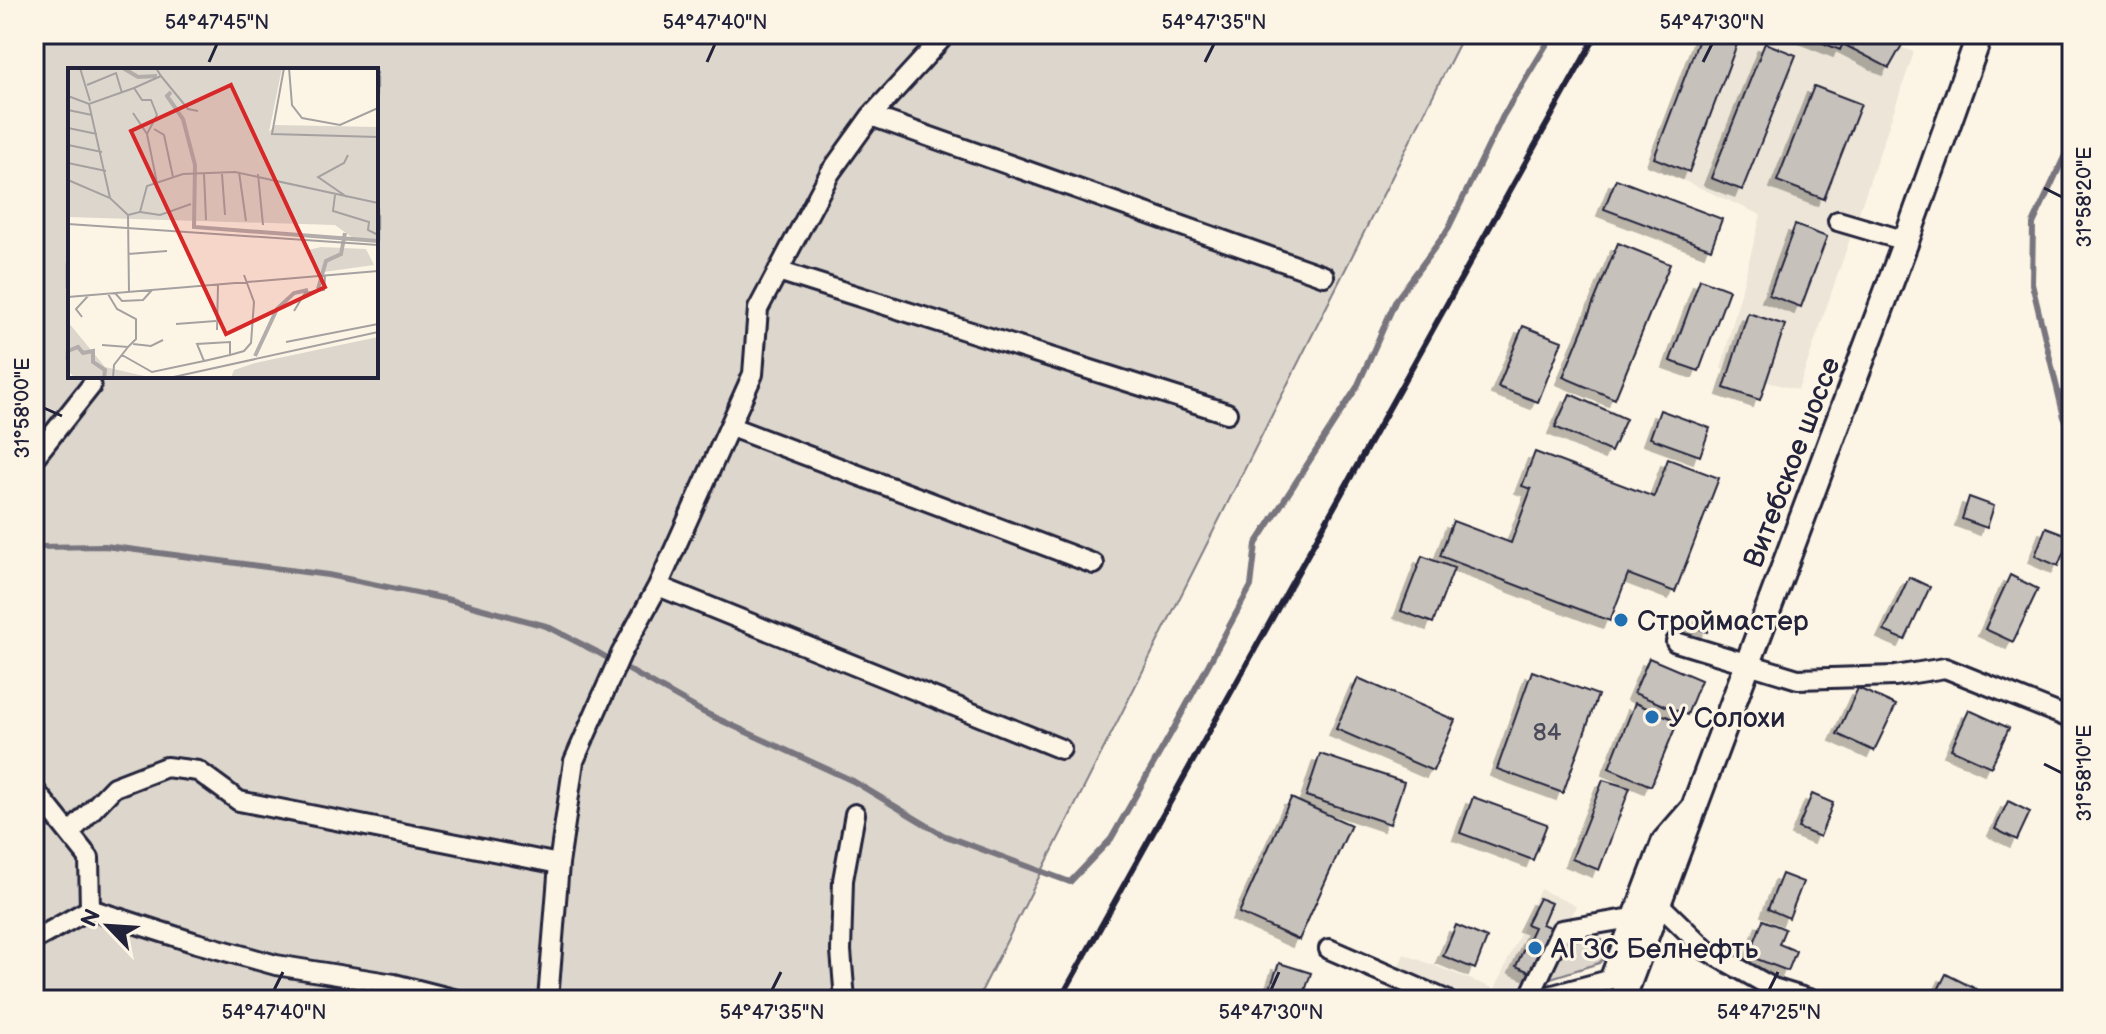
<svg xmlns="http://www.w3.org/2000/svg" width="2106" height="1034" viewBox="0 0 2106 1034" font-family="'Balsamiq Sans',sans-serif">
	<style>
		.built { fill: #ece5d8 }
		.green { fill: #dcd6cc; stroke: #7f7c84; stroke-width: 2; fill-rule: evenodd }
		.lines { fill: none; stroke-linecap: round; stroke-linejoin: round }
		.stream { stroke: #78757e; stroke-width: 6 }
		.building { fill: #c6c1bb; stroke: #22223b; stroke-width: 2; filter: url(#shadow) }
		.minor-casing { stroke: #22223b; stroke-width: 24 }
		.major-casing { stroke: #22223b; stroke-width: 30 }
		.minor { stroke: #fcf5e5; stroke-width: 18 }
		.major { stroke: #fcf5e5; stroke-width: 24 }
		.rail { stroke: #22223b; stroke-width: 6 }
		.ticks { fill: none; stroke: #22223b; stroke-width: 3 }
		.poi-dot { fill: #1f6fb2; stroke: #fcf5e5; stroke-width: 3 }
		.labels { text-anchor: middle; stroke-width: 6; stroke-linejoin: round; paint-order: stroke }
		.number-label { font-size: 24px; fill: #4b4a5b }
		.street-label { font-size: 28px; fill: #22223b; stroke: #fcf5e5 }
		.poi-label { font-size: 28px; fill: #22223b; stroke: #fcf5e5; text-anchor: start }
		.inset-river { fill: none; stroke: #b2adab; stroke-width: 4 }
		.inset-road { fill: none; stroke: #a5a1a1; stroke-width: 2 }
		.view { fill: #d62828; fill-opacity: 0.15; stroke: #d62828; stroke-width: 4 }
		.inset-edge { fill: none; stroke: #22223b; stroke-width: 4 }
		.neatline { fill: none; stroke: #22223b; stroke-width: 3 }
		.ticks-label { font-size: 20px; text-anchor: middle; fill: #22223b }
	</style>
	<defs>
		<filter id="shadow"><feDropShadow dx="-7" dy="7" stdDeviation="0" flood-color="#0004"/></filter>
	</defs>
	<rect width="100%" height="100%" fill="#fcf5e5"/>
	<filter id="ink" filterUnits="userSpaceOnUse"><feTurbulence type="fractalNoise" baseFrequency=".0125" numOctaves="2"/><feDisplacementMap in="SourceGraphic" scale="16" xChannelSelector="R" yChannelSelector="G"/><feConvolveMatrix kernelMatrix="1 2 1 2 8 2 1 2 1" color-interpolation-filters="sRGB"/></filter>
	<g filter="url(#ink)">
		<path class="built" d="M1716,34H1866L1914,52L1798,390L1721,369L1761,215L1660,170Z
			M1540,889L1576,906L1538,985L1543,1000H1384L1404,954L1495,989Z"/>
		<path class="green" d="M34,34H1464L977,1000H34ZM70,70H376V376H70Z
			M1591,937L1602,940L1608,946V954L1599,963L1541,981L1561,943Z"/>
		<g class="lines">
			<path class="stream" d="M2072,140L2033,224L2032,284L2064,417L2072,434
				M34,549L38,547L105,546L328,575L446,599L546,626L597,652L703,712L853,781L943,835L1070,882L1111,839L1174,728L1251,586L1256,544L1357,387L1396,300L1447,231L1503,116L1553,34"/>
		</g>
		<path class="building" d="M1701,34H1710L1737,44L1689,172L1654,158Z
			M1801,34H1847L1840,50Z
			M1848,34H1881L1902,45L1889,68L1843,44Z
			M1765,43L1796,55L1742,190L1711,178Z
			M1814,86L1861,104L1824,199L1777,181Z
			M1616,179L1722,219L1711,249L1604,209Z
			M1795,225L1827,237L1801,307L1769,295Z
			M1618,243L1670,264L1615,399L1563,377Z
			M1700,279L1729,290L1699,371L1670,361Z
			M1748,313L1785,325L1760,400L1724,388Z
			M1523,326L1562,341L1538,402L1498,387Z
			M1570,394L1626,419L1611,452L1555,427Z
			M1660,410L1710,428L1700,456L1650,438Z
			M1535,452L1654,497L1668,459L1719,478L1675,592L1628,574L1610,621L1440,556L1453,521L1511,543L1531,489L1522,486Z
			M1969,497L1994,506L1987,528L1962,519Z
			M2046,527L2070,536L2058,566L2035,556Z
			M1422,556L1454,568L1433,623L1401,611Z
			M2010,575L2038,589L2013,642L1985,629Z
			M1909,577L1930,587L1905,640L1884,631Z
			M1694,614L1711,622L1707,632L1689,624Z
			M1649,658L1701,680L1687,715L1634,693Z
			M1532,671L1598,695L1563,793L1497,769Z
			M1358,678L1455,720L1433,771L1336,729Z
			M1858,688L1896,705L1874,751L1837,734Z
			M1635,703L1678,721L1651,786L1609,768Z
			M1969,710L2009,728L1991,767L1951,749Z
			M1320,754L1404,782L1390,824L1306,796Z
			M1603,780L1630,788L1599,870L1572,859Z
			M1812,794L1833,803L1820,837L1798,828Z
			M1473,797L1547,824L1533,860L1460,833Z
			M1291,798L1351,825L1299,940L1239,913Z
			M2008,801L2030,812L2017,840L1995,829Z
			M1782,874L1803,882L1789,918L1768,909Z
			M1539,898L1551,903L1542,924L1554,929L1534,974L1516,966L1534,927L1526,924Z
			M1763,920L1785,929L1779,944L1796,951L1788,971L1749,956Z
			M1456,925L1487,938L1475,969L1443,956Z
			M1279,963L1311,973L1302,1000L1269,991Z
			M1946,974L1996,999L1995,1000H1933Z"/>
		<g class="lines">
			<defs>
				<path id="minor" d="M871,116L1324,276
					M1838,221L1906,241
					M778,271L1227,413
					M731,427L1094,564
					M34,458L91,386
					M658,586L1061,749
					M1676,642L1798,679L1895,676L1945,668L2072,719
					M34,789L89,858L90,909
					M70,833L114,787L166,767L198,771L239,801L559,864
					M1658,903L1706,950L1773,988L1812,1000
					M34,940L90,909L193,942L276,965L394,984L457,1000
					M1329,949L1446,1000
					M548,1000L559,864L574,761L621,654L658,586L753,374L758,309L830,173L871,116L946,34
					M845,1000L841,951L843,880L855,814
					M1528,1000L1561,930L1632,918
					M1534,1000L1609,980L1662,840L1689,809"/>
				<path id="major" d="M1622,1000L1906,241L1980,34"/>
			</defs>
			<use href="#minor" class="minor-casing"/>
			<use href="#major" class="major-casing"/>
			<use href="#minor" class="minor"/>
			<use href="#major" class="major"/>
			<path class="rail" d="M1060,1000L1597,34"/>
		</g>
	</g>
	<path class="ticks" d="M209,62L217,44M707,62L715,44M1205,62L1214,44M1703,62L1712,44M2044,188L2062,197M44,408L62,416M2044,764L2062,773M274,990L283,972M772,990L781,972M1271,990L1279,972M1769,990L1778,972"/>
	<g class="poi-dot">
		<circle cx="1621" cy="620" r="8"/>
		<circle cx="1652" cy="717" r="8"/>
		<circle cx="1535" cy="948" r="8"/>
	</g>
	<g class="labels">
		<g class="number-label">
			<text x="1547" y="740">84</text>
		</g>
		<g class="street-label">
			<text transform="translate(1791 462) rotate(-69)" y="10">Витебское шоссе</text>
		</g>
		<g class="poi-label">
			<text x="1637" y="630">Строймастер</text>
			<text x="1668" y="727">У Солохи</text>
			<text x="1551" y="958">АГЗС Белнефть</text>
		</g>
	</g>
	<g transform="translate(68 68)">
		<rect width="310" height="310" fill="#fcf5e5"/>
		<path d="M0,0H214L201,64L207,57L310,59V172L285,170L267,157L0,149ZM253,179L298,181L306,197L248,205L240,182ZM0,254L37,299L85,310H7L0,303ZM310,269V310H163L166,302L187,295Z" fill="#dcd6cc"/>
		<path class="inset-river" d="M55,0L70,9L89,8M103,24L99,28L115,51L127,97L126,159L310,173M250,221L258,193L273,186L277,165M0,283L10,279L15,285L25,283V294L37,302L36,310M187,288L209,241L226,225L240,222"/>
		<path class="inset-road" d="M12,0L22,33M216,0L204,66L310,69M221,0L224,37L234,50L272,57L310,40M93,8L120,41L130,43M19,17L48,5L54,25M66,20L93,8L88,0M0,28L21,36L66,20L74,32H83L89,47L79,66M21,36L42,130M0,42L24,47M65,45L79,66L89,115M0,60L29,66M86,61L96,67L105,109M0,77L34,84M0,95L38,103M171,104L178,153M136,106L138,152M154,106L157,147M190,106L195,157M0,112L42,130L60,147M267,127L265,143L301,154L300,162L310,167M279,129L250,109L276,95L280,87M72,144L92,147L123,136M60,147L72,144L79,118L115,106L167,104L310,135M60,147L61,225M0,156L310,177M60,186L99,183M47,225L54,233L75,232L84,222M0,229L310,203M226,243L237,225L256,222L257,208M14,249L8,241L20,228M108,256L148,253M149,262L150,217M218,274L310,256M65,276L83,278L95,272M34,277L60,279L68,271V251L49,241L40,226M54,287L84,304L136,293M162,287V274L129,276L136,293L162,287L176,283L183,275L186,234L176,207M45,310L46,297L60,279M101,310L310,264"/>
		<path class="view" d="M163,17L257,219L158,266L63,63Z"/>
		<rect width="310" height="310" class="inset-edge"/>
	</g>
	<rect width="2106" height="1034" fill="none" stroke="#fcf5e5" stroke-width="88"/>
	<g transform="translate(108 926) rotate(295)" stroke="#fcf5e5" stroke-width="6" paint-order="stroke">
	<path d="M0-6L14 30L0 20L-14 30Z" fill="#22223b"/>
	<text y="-12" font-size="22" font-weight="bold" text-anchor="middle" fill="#22223b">N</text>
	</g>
	<rect x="44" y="44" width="2018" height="946" class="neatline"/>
	<g class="ticks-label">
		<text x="217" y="29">54°47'45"N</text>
		<text x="715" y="29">54°47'40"N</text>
		<text x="1214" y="29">54°47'35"N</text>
		<text x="1712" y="29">54°47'30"N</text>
		<text transform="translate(2084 197) rotate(-90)" y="7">31°58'20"E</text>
		<text transform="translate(22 408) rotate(-90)" y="7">31°58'00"E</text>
		<text transform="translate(2084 773) rotate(-90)" y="7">31°58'10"E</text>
		<text x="274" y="1019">54°47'40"N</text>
		<text x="772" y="1019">54°47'35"N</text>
		<text x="1271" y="1019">54°47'30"N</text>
		<text x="1769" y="1019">54°47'25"N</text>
	</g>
</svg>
